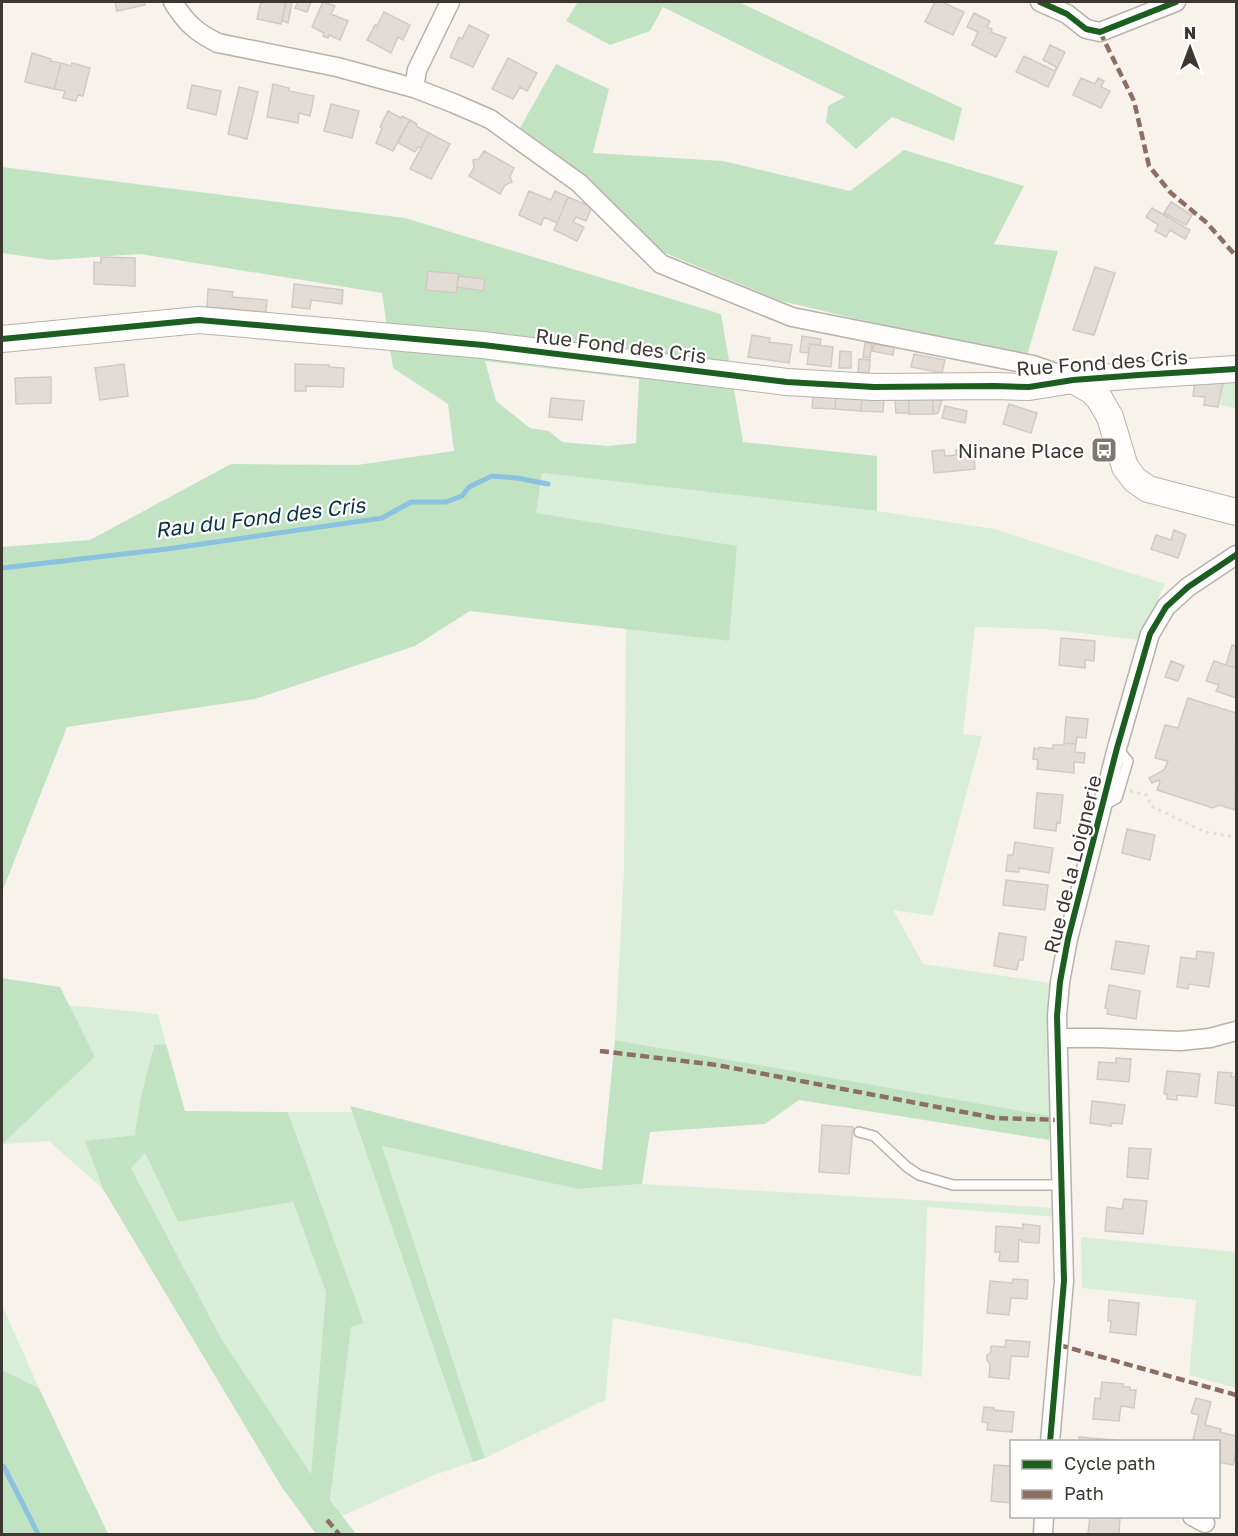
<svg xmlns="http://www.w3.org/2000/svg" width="1238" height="1536" font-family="'Golos Text',sans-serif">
<rect width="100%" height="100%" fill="#f8f2ec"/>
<path fill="#d9eed7" d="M1224,378h12v30l-16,-3z
M542,473l335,38 117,18 171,55 -26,56 -93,-11 -71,-2 -12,107 19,2 -49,180 -40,-6 30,54 128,19v133l-436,-76 9,-170 2,-241 103,12 -194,-128z
M68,1005l90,9 8,30 -13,2 -17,89 -50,6 17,48 -54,-48 -47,3 93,-87z
M288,1112h64l121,350 -39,13 -92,41 -12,-17 21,-172 13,-4z
M382,1146l196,43 64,-5 413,24 2,9 -130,-10 -5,170 -309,-59 -8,82 -120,58z
M145,1153l33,69 115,-20 33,90 -15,183 -90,-137 -90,-170z
M1081,1237l155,15v136l-47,-13 7,-75 -114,-12z
M2,1305l37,83 -37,-18z"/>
<path fill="#c2e3c1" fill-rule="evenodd" d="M578,2h161l223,106 -8,33 -62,-24 -36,32 -30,-27 2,-16 17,-9 -182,-90 -13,24 -40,14 -44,-24z
M556,64l53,25 -16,64 130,8 127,30 54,-41 120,36 -30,58 64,7 -32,108 -245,-58 -123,-51 -138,-122z
M2,167l403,51 316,96 22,128 134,14v55l-335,-38 -6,40 201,33 -8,95 -259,-30 -55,35 -160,53 -188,28 -65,165v-345l88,-7 141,-76 126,1 97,-14 -6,-47 -55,-36 -11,-75 -242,-39 -89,6 -49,-7zM485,361l154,18 -3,64 -28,3 -46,-4 -13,-11 -19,-3 -34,-27z
M2,978l58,9 35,70 -93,87z
M615,1040l436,76 -2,24 -250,-40 -34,24 -115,8 -8,52 -64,5 -196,-43 103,312 -12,4 -123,-356 252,64z
M166,1044l19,67 103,1 76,211 -13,4 -21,173 26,34h-40l-35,-48 -178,-297 -18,-48 51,-6 -1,-3 6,-35 13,-52zM145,1153l33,69 115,-20 33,90 -15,182 -90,-136 -90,-170z
M2,1370l37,18 69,146h-106z"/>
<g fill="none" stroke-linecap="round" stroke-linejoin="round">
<path stroke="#8bc2df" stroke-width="5" d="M2,568l165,-19 215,-31 29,-16h35l16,-6 7,-9 23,-11 25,2 31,6
M2,1466l2,1 34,67"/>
</g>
<path fill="#e2dbd6" stroke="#d0cac6" stroke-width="1.5" d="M115,2h29l1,3 -28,6z
M261,2h25l-5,22 -24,-5z
M286,2h6l-4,21 -6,-2z
M298,2h13l-4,10 -12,-4z
M323,2l12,4 -4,8 17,7 -8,19 -11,-5 -1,3 -5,-2 1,-3 -12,-6z
M935,2h7l22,10 -11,23 -28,-13z
M384,12l26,13 -7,15 -5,-3 -7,16 -24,-13 8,-15 2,1z
M974,13l16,8 -3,6 5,2 -1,3 15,6 -10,19 -24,-12 6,-13 -11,-5z
M469,25l20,10 -16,32 -23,-10 9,-20 3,2z
M1050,45l15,7 -17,35 -32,-15 8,-16 31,15 1,-4 -13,-7z
M32,53l19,6 -1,2 11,2 -7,26 -29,-7z
M508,58l29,15 -10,18 -7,-4 -7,12 -21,-10z
M61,63l10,3 1,-3 18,5 -7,28 -5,-1 -2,6 -13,-3 2,-7 -11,-2z
M1081,78l14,6 3,-6 6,3 -3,6 9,4 -9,17 -28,-13z
M273,84l16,4v3l25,5 -4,20 -11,-3 -1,10 -31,-6z
M192,85l29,6 -5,24 -29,-7z
M239,87l19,5 -11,47 -19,-5z
M331,104l28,7 -7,27 -28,-7z
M388,111l13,7 1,-2 8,4 -17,31 -17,-8 6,-15 -2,-1z
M410,120l7,4 -1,2 13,7 -8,15 -3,-1 -3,5 -18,-10z
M429,133l21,11 -19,35 -21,-10z
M484,151l30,17 -4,8 2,6 -7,3 -5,9 -31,-18 5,-8 -1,-8 6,-1z
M529,191l22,9 4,-9 13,6 -11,26 -13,-6 -3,8 -22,-10z
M568,197l24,10 -6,14 -10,-4 -3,5 11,5 -7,14 -23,-11z
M1171,202l21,13 -6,10 -22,-12z
M1152,208l38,22 -5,9 -15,-9 -4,7 -11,-6 3,-6 -12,-8z
M101,257l34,1v28l-41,-2v-22l7,1z
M1095,267l20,6 -21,62 -21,-5z
M428,271l31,3 -3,19 -30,-3z
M458,276l27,3 -2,12 -26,-4z
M294,284l49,6 -1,14 -31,-4 -1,9 -18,-2z
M208,289l25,3 -1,5 35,3 -1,12 -59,-5z
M752,335l18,3 -1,4 23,3 -3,18 -41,-6z
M802,336l19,3 -1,6 -10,-1 -2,9 -8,-1z
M865,343l7,1 -2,14 -7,-1z
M810,344l23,3 -2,20 -24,-3z
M874,344l20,3 -1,8 -21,-4z
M840,351l11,1v16h-12z
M914,354l31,6 -3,13 -31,-6z
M859,359l11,1 -1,13 -11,-1z
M124,364l4,32 -28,4 -5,-32z
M295,364l34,1v2l15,1 -1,19 -37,-1v5h-11z
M51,377v26l-35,1 -1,-26z
M1224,378l-6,29 -14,-2 1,-8 -12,-1 2,-16z
M813,395l23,2 -1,12 -23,-1z
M836,397l26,2 -1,12 -26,-2z
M551,398l33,3 -2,19 -33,-3z
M862,399l22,1 -1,12 -22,-1z
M933,399l9,1 -4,13 -5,1z
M933,399v15h-24v-14z
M895,400h14v13h-13z
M1009,404l28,9 -6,20 -28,-9z
M945,406l22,5 -2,12 -23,-5z
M973,448l2,21 -41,4 -2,-22 12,-1 1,6 11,-1v-5z
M1174,530l12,5 -8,23 -27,-9 5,-14 15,5z
M1061,638l34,3 -1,20 -9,-1v8l-26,-3z
M1232,645l4,1v22l-10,-3z
M1171,661l13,5 -6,15 -13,-4z
M1214,661l22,7v30l-20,-7 3,-6 -13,-4z
M1188,698l48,15 -1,97 -16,-5 -6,3 -56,-18 3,-8 -1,-2 -7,3 -3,-5 15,-8 4,-9 -13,-3 10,-33 13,3z
M1066,717l22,2 -2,19 -9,-1 -1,7 -12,-1z
M1064,743l12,1 -1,8 10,1 -1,10 -10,-1v11l-37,-4 1,-9 -5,-1 1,-11 5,1v-2l14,2v-4h11z
M1037,793l26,2 -3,28 -3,-1 -1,9 -22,-3z
M1127,829l28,6 -5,25 -28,-7z
M1015,842l38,6 -4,25 -30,-5v4l-13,-1 2,-16h5z
M1006,880l42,5 -3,25 -42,-5z
M999,933l27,4 -3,23h-4l-2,10 -23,-4z
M1116,941l33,5 -5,28 -33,-5z
M1197,951l17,2 -5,34 -20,-3 -1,5 -11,-2 4,-30 15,2z
M1109,985l31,6 -4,28 -29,-5 1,-5 -3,-1z
M1116,1058l15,1 -2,23 -32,-3 2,-17 17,1z
M1167,1071l33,3 -3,23 -20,-2v5l-10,-1v-5h-3z
M1218,1072l14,1 -1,4h5v29l-21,-3z
M1092,1101l33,4 -3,19 -10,-1 -1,3 -21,-3z
M822,1125l31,2 -4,47 -30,-2z
M1129,1148l22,1 -3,30 -21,-2z
M1124,1199l23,2 -4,33 -38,-3 2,-24 15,2z
M1023,1224l17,2 -1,17 -17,-1v-2h-3l-1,22 -19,-1 1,-9h-5l1,-26 24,2 3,1z
M1013,1279l15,1 -1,19 -16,-1 -2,17 -22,-2 3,-32 22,2z
M1109,1300l30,3 -3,32 -26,-3 1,-11h-3z
M1006,1340l24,2 -2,15 -17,-1 -2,23 -20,-2 1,-13 -3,-4v-5l4,-3v-6l14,1z
M1102,1382l21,2v3h7v3h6l-2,18 -13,-2 -2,15 -26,-2 2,-21 5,1z
M1196,1398l15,4 -6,23 16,4 -1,3 16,4v17l-3,12 -15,-3v-20h-16l-9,-3 6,-24 -8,-2z
M984,1407l10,1v2l20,2 -2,20 -25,-2 1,-7 -6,-1z
M1079,1437l35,3v2h-35z
M994,1465l18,1v37l-21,-2z
M1090,1516h30l-1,18h-31z"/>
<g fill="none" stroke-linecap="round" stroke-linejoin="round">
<g stroke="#b7b1ac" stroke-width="12">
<path id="lane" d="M1103,806l14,-8 11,-37 -11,-13
M859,1132l15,4 33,31 12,8 34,10h109"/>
</g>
<g stroke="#b7b1ac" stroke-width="21">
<path id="street" d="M173,2c12,20 24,31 45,41l119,24 77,21 39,15 37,16 89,64 82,81 131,53 241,48 39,14
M1040,2l27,12 19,15 14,3 76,-30
M414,88l3,-18 33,-68
M1059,1038h41l80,3 30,-3 26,-7
M1050,1442l14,-161 -7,-265 3,-34 8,-43 49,-191 33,-114 16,-27 22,-20 48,-32
M1192,1516l13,7
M1043,1534l1,-18"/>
</g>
<g stroke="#b7b1ac" stroke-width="28">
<path id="secondary" d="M2,339l197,-19 284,25 304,37 87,5 120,-1 35,1 44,-7 66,-5 97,-6
M1073,380l19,11 7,7 11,19 15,50 10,13 13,9 88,23"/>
</g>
<path stroke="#dfdedb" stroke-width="3" stroke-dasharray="3 4.5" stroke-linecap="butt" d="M1130,791l17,4 4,11 54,26 31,5"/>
<use href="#lane" stroke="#fefdfc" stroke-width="9"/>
<use href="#street" stroke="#fefdfc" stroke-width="18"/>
<use href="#secondary" stroke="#fefdfc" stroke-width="26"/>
<path stroke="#8d6e63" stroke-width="4.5" stroke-dasharray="9 4.5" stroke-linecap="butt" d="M1100,32l34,69 15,65 22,27 36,30 29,33
M600,1051l117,14 278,53 66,2
M1059,1345l177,50
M327,1520l12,14"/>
<g stroke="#fff" stroke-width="10">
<path id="cycleway" d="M1040,2l27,12 19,15 14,3 76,-30
M2,339l197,-19 284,25 304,37 87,5 120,-1 35,1 44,-7 66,-5 97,-6
M1050,1442l14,-161 -7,-265 3,-34 8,-43 49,-191 33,-114 16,-27 22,-20 48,-32"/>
</g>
<use href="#cycleway" stroke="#1b5e20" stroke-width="6"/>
</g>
<defs>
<g id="bus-square" transform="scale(1.35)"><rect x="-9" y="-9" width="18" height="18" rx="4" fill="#7e7873" stroke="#fff"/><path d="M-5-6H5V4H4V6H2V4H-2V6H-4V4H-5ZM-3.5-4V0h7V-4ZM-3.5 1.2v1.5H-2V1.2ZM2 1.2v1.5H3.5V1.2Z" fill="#fff"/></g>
</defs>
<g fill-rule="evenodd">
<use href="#bus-square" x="1104" y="450"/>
</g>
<g text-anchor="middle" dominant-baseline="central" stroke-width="4.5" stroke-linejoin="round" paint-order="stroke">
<g font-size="20" fill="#3d3732" stroke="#fff">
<text transform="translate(621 345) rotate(7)">Rue Fond des Cris</text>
<text transform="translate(1102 362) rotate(-4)">Rue Fond des Cris</text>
<text transform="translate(1072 864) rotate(-76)">Rue de la Loignerie</text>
</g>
<g font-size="20" fill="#3d3732" stroke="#fff" text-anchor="end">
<text x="1084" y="450">Ninane Place</text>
</g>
<g font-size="21" font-style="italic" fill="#0b3043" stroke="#fff">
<text transform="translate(260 517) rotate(-7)">Rau du Fond des Cris</text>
</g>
</g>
<rect width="1238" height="1536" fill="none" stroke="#3d3732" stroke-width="6"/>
<rect x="1010" y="1440" width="210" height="78" fill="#ffffff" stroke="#b1afad" stroke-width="1.5"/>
<rect x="1022" y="1460" width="30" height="9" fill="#1b5e20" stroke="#b1afad" stroke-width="1.5"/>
<text x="1064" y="1470" font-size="18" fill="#3d3732">Cycle path</text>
<rect x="1022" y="1490" width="30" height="9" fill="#8d6e63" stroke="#b1afad" stroke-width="1.5"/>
<text x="1064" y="1500" font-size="18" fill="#3d3732">Path</text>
<g transform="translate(1190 48)" stroke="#ffffff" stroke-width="4.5" paint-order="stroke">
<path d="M0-4.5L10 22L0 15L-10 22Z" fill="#3d3732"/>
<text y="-9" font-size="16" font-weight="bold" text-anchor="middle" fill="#3d3732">N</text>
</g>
</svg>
